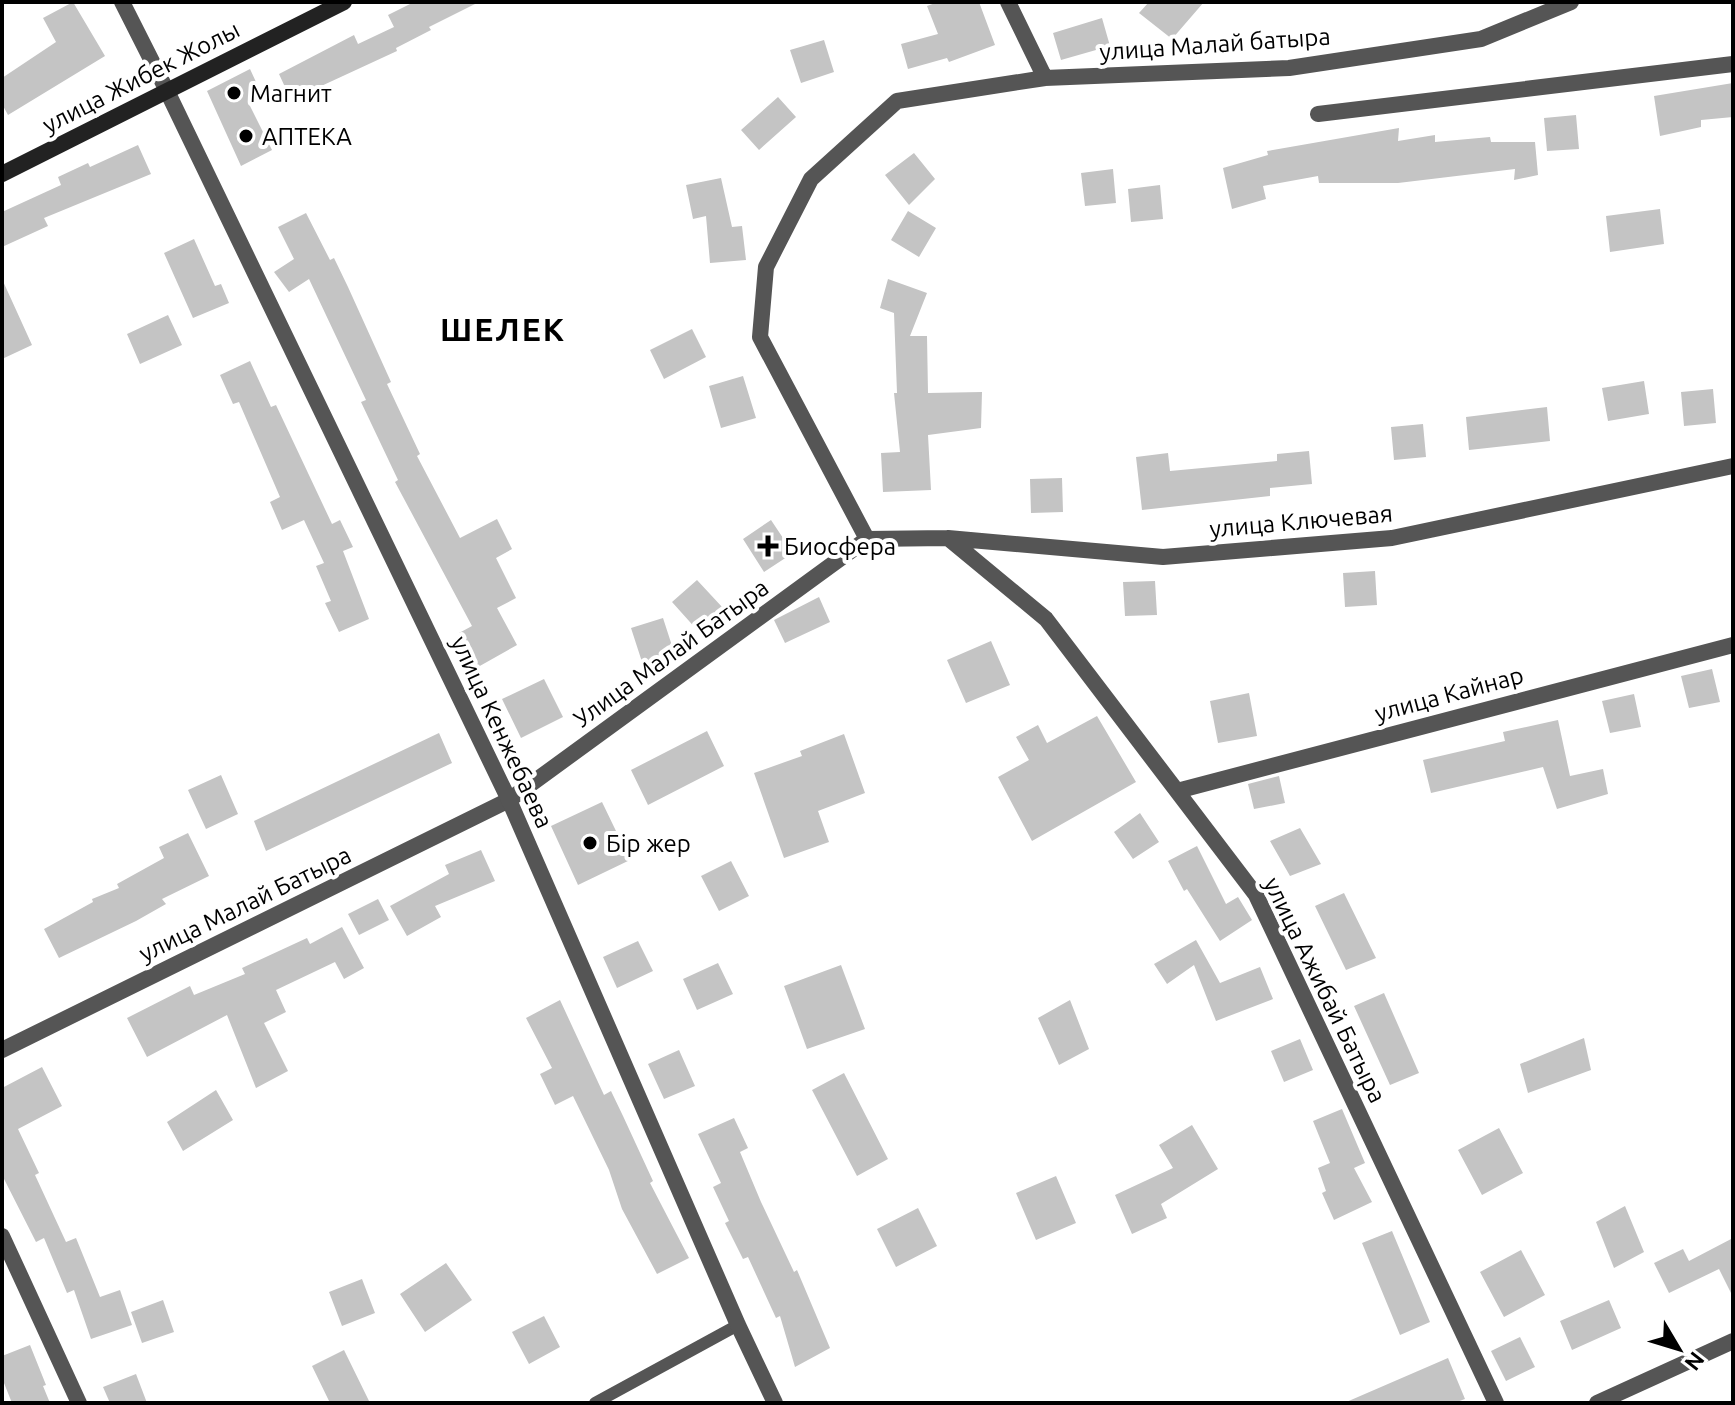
<svg xmlns="http://www.w3.org/2000/svg" width="1735" height="1405" font-family="Ubuntu,sans-serif">
<rect width="100%" height="100%" fill="#fff"/>
<path fill="#c4c4c4" d="M73,2l32,54 -97,59 -6,-11v-26l54,-36 -13,-24z
M414,2h65l-50,25 2,3 -35,18 1,3 -106,49 -12,-26 75,-39 4,9 36,-17 -6,-12z
M938,2h41l16,43 -46,17 -2,-4 -39,11 -7,-25 37,-10 -11,-28z
M1149,2h55l-32,37 -33,-26z
M1102,18l8,28 -49,14 -8,-27z
M824,40l10,32 -33,11 -11,-33z
M250,69l12,26 -14,7 24,48 -31,16 -34,-75z
M1733,83v34l-32,3v7l-41,9 -6,-40z
M778,97l18,20 -37,33 -18,-20z
M1576,115l3,34 -32,2 -3,-33z
M1399,128l-1,13 37,-6v7l55,-5 1,5h44l3,33 -24,5 1,-11 -117,14h-79l-1,-7 -55,10 3,13 -34,10 -9,-41 45,-13 -1,-4z
M138,145l13,29 -107,44 4,8 -46,21v-35l59,-27 -3,-8 30,-14 2,4z
M914,153l21,26 -26,26 -24,-30z
M1113,169l3,34 -31,3 -4,-33z
M721,178l11,49 10,-1 4,34 -36,3 -4,-47 -13,3 -7,-34z
M1160,185l3,34 -32,3 -3,-33z
M1660,209l4,35 -54,8 -4,-36z
M908,211l28,17 -17,29 -28,-17z
M306,213l24,47 4,-2 14,29 43,95 -4,2 33,70 -3,2 43,82 37,-19 15,30 -16,9 20,40 -19,10 20,37 -39,22 -19,-34 13,-7 -77,-144 3,-2 -37,-78 5,-2 -57,-121 -20,13 -15,-20 20,-13 -16,-32z
M194,239l21,47 6,-2 8,19 -36,15 -29,-65z
M2,279l30,66 -30,14z
M888,279l39,14 -17,43h17l1,57 54,-1 -1,36 -53,7 3,55 -48,2 -2,-39 19,-1 -6,-59h3l-3,-80 -14,-5z
M168,315l14,30 -42,19 -13,-30z
M692,329l14,28 -42,22 -14,-29z
M250,361l21,46 5,-2 56,119 8,-4 13,27 -10,4 26,68 -30,13 -14,-29 6,-2 -15,-35 8,-3 -20,-43 -22,10 -12,-28 10,-5 -41,-95 -6,2 -13,-29z
M743,376l13,42 -35,10 -12,-42z
M1644,381l5,33 -41,7 -6,-33z
M1713,389l3,34 -32,3 -3,-34z
M1547,407l3,34 -81,9 -3,-33z
M1423,424l3,33 -32,3 -3,-33z
M1309,451l3,33 -42,4v8l-128,14 -6,-53 32,-4 2,18 107,-10v-7z
M1062,478l1,34 -32,1 -1,-34z
M771,520l22,33 -29,19 -21,-33z
M1375,571l2,34 -32,2 -2,-34z
M697,580l26,28 -25,23 -26,-29z
M1155,581l2,34 -32,1 -2,-34z
M819,597l11,25 -45,21 -11,-23z
M663,618l12,37 -32,10 -12,-37z
M991,641l19,44 -44,18 -19,-43z
M1712,669l8,33 -31,6 -8,-32z
M544,679l19,38 -42,21 -19,-39z
M1249,693l8,43 -39,7 -8,-42z
M1634,694l7,33 -31,6 -8,-32z
M1097,716l39,66 -104,59 -34,-64 31,-17 -13,-23 22,-12 9,18z
M1558,720l12,56 33,-7 5,25 -51,15 -14,-42 -112,26 -8,-33 82,-19 -2,-9z
M707,731l17,35 -76,39 -17,-35z
M439,733l13,30 -186,88 -12,-30z
M844,734l21,59 -47,18 11,31 -45,16 -30,-85 48,-17 -2,-5z
M221,775l17,39 -32,15 -18,-39z
M1279,776l6,27 -31,6 -6,-25z
M602,802l28,58 -52,25 -27,-59z
M1140,813l19,29 -26,17 -19,-27z
M1300,828l21,36 -31,12 -20,-35z
M188,833l21,43 -47,23 4,5 -30,17 -77,37 -15,-29 49,-27 -1,-3 27,-11 -2,-4 47,-26 -5,-11z
M1197,846l29,58 12,-7 14,23 -32,21 -33,-52 -3,2 -16,-30z
M481,850l14,31 -60,25 6,11 -34,19 -17,-30 59,-32 -4,-9z
M731,861l18,35 -30,15 -18,-35z
M1344,893l32,65 -30,12 -31,-64z
M378,899l11,21 -30,15 -11,-21z
M342,927l22,41 -20,11 -9,-17 -59,28 10,22 -22,11 24,48 -32,17 -29,-73 -80,42 -20,-39 63,-32 4,9 51,-21 -3,-6 65,-30 3,6z
M1196,940l24,43 40,-16 13,32 -57,22 -22,-56 -27,19 -13,-20z
M638,941l15,30 -36,17 -14,-31z
M718,963l15,31 -36,16 -14,-31z
M841,965l24,64 -58,20 -23,-63z
M1384,993l35,80 -29,12 -36,-79z
M560,1000l44,95 7,-4 12,25 30,65 -3,2 39,75 -32,16 -35,-65 -13,-39 -36,-74 -18,9 -15,-31 12,-6 -26,-50z
M1070,1000l19,49 -30,16 -21,-47z
M1584,1038l7,32 -63,23 -8,-29z
M1300,1039l13,31 -29,12 -13,-31z
M679,1050l16,36 -31,13 -16,-35z
M42,1067l20,39 -44,23 21,44 -4,2 31,67 10,-4 24,59 20,-7 12,35 -41,14 -17,-49 -7,3 -23,-55 -8,4 -34,-67v-87z
M844,1073l44,86 -31,17 -45,-86z
M216,1090l17,30 -50,31 -16,-29z
M1342,1109l23,54 -11,5 18,34 -38,18 -12,-27 4,-2 -8,-23 12,-5 -17,-42z
M734,1118l14,30 -8,4 21,50 33,70 3,-2 33,78 -35,19 -15,-51 -4,2 -28,-61 -5,2 -18,-36 4,-2 -16,-34 8,-4 -23,-49z
M1192,1125l26,44 -57,35 6,14 -35,16 -17,-39 58,-27 -14,-23z
M1499,1128l24,45 -41,22 -24,-45z
M1056,1176l20,47 -40,17 -20,-47z
M1625,1206l19,46 -30,16 -18,-46z
M918,1208l19,38 -41,21 -19,-38z
M1392,1231l38,91 -30,13 -38,-92z
M1733,1238v59l-14,-28 -50,24 -15,-30 29,-14 6,12z
M1521,1250l24,45 -41,22 -24,-45z
M446,1263l26,37 -47,32 -25,-38z
M362,1279l13,34 -33,13 -13,-34z
M163,1300l11,32 -32,11 -11,-31z
M1609,1300l12,28 -49,22 -12,-29z
M544,1316l16,31 -31,17 -17,-32z
M1520,1337l15,30 -29,14 -15,-30z
M30,1345l16,40 -3,1 7,17h-38l-10,-25v-22z
M344,1350l26,53h-40l-18,-37z
M1448,1358l17,41 -11,4h-110z
M136,1374l11,29h-37l-7,-16z"/>
<g fill="none" stroke-linecap="round" stroke-linejoin="round">
<path stroke="#555" stroke-width="12" d="M595,1403l143,-78"/>
<path stroke="#555" stroke-width="16" d="M122,2l45,89
M1008,2l37,76
M1318,114l415,-50
M948,538l98,81 210,276 240,508
M867,539l81,-1 215,19 229,-19 341,-72
M1177,791l556,-146
M2,1050l507,-250 358,-261 -107,-202 6,-70 45,-88 86,-78 148,-23 244,-10 192,-29 90,-37
M2,1236l77,167"/>
<path stroke="#555" stroke-width="16" d="M167,91l342,709 229,525 37,78
M1597,1403l136,-62"/>
<path stroke="#222" stroke-width="16" d="M2,174l342,-172"/>
</g>
<g fill="#000" stroke="#fff" stroke-width="3">
<circle cx="234" cy="93" r="8"/>
<circle cx="246" cy="136" r="8"/>
<path d="M764 534h8v8h8v8h-8v8h-8v-8h-8v-8h8z"/>
<circle cx="590" cy="843" r="8"/>
</g>
<g text-anchor="middle" dominant-baseline="central" stroke-width="8" stroke-linejoin="round" paint-order="stroke">
<g font-size="24" fill="#000" stroke="#fff">
<text transform="translate(1215 44) rotate(-4)">улица Малай батыра</text>
<text transform="translate(141 77) rotate(-27)">улица Жибек Жолы</text>
<text transform="translate(1301 521) rotate(-5)">улица Ключевая</text>
<text transform="translate(671 653) rotate(-36)">Улица Малай Батыра</text>
<text transform="translate(1449 694) rotate(-15)">улица Кайнар</text>
<text transform="translate(502 732) rotate(65)">улица Кенжебаева</text>
<text transform="translate(245 904) rotate(-26)">улица Малай Батыра</text>
<text transform="translate(1325 990) rotate(64)">улица Ажибай Батыра</text>
</g>
<g font-size="24" fill="#000" stroke="#fff" text-anchor="start">
<text x="250" y="93">Магнит</text>
<text x="262" y="136">АПТЕКА</text>
<text x="784" y="546">Биосфера</text>
<text x="606" y="843">Бір жер</text>
</g>
<g font-size="32" font-weight="bold" letter-spacing="2" fill="#000" stroke="#fff">
<text x="503" y="329">ШЕЛЕК</text>
</g>
</g>
<rect width="1735" height="1405" fill="none" stroke="#000000" stroke-width="8"/>
<g transform="translate(1679 1349) rotate(128)" stroke="#ffffff" stroke-width="6" paint-order="stroke">
<path d="M0-6L14 30L0 20L-14 30Z" fill="#000000"/>
<text y="-12" font-size="22" font-weight="bold" text-anchor="middle" fill="#000000">N</text>
</g>
</svg>
